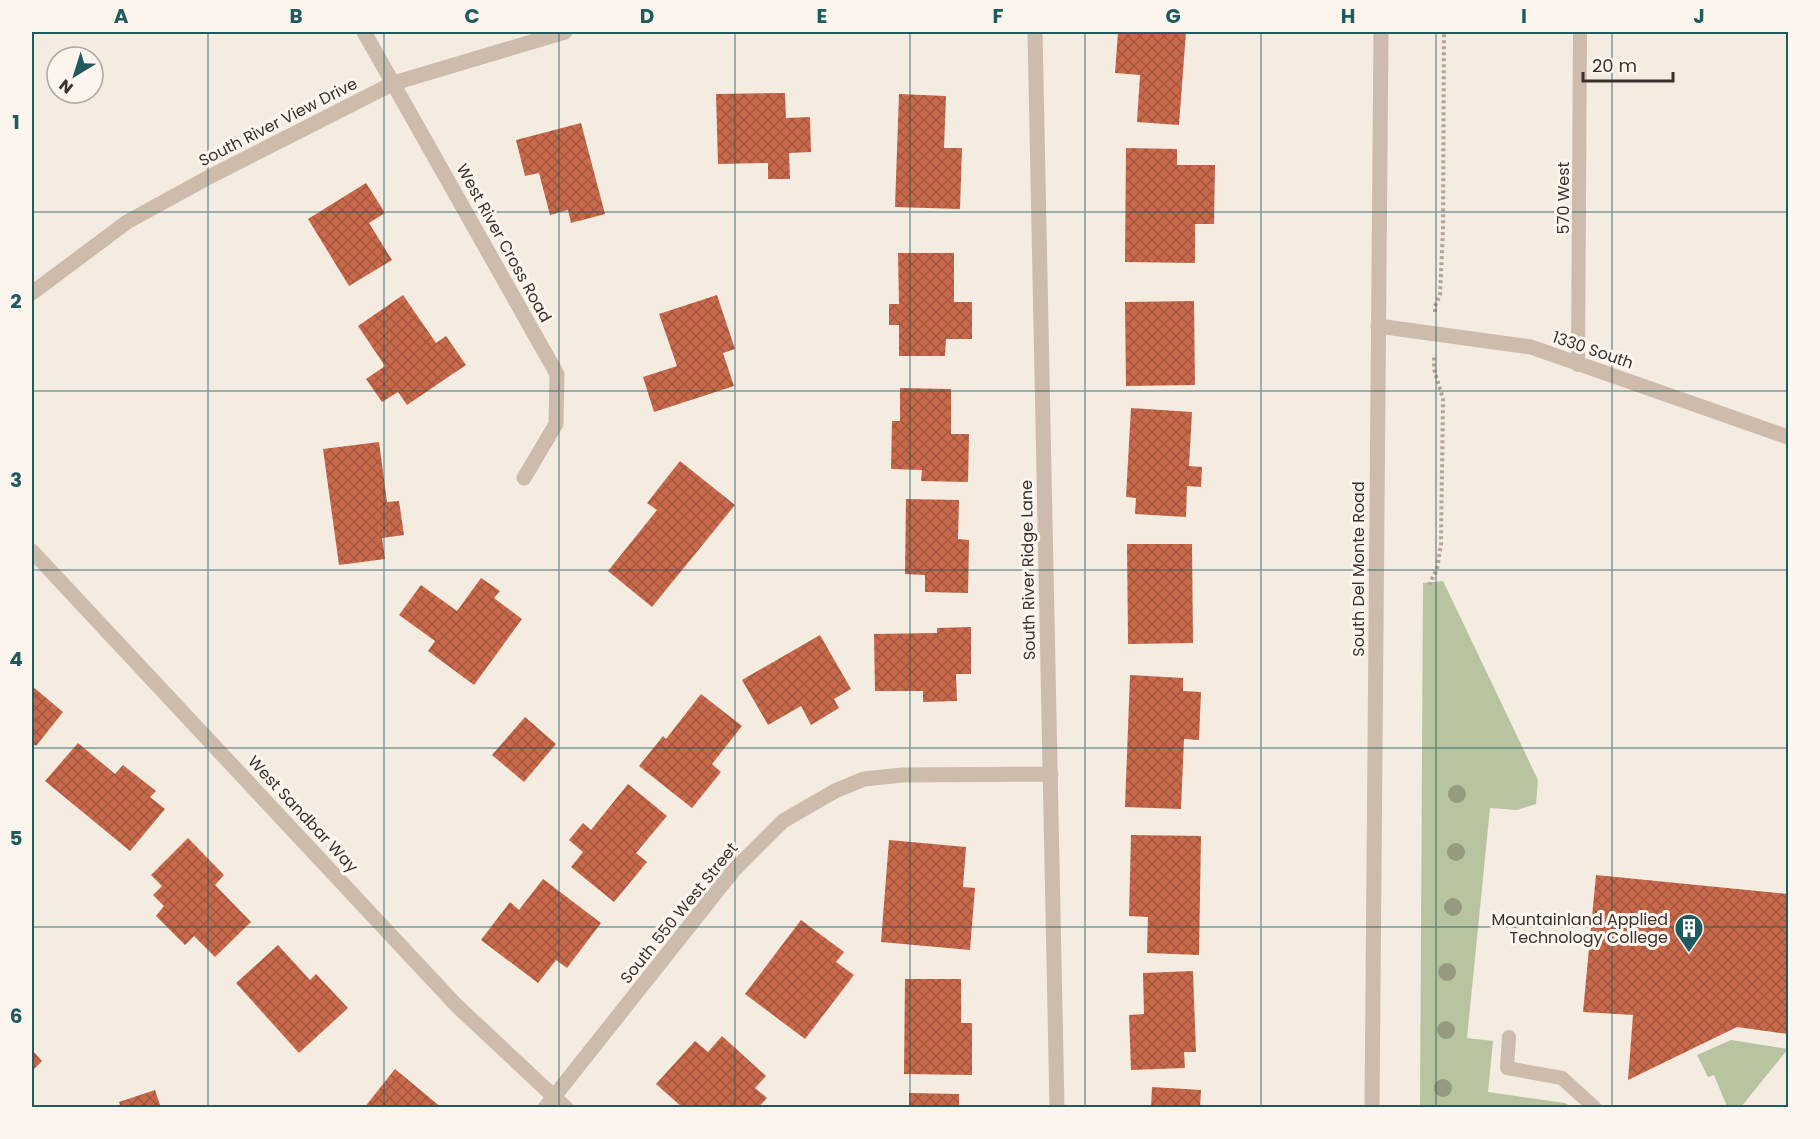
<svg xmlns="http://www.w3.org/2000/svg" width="1820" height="1139" font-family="Poppins,sans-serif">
<defs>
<pattern id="building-cross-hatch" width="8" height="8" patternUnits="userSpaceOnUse" patternTransform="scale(1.5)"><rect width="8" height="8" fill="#c8694b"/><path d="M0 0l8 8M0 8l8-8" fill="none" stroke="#a4573f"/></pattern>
</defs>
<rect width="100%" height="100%" fill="#f4ebe1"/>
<path fill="#b8c4a0" d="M1443,581l95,199 -2,24 -19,6 -27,-2 -23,230 26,3 -5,51 77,11 6,4h-151l3,-524z
M1731,1040l57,9 -47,58h-15v-3l-12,-29 -6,2 -11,-22z"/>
<path fill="url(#building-cross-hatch)" d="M1118,32h68l-7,93 -42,-3 3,-47 -25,-2z
M785,93l1,25 24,-1 1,35 -22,1 1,26h-22v-16l-50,1 -2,-70z
M899,94l47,2 -2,52h18l-2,61 -65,-2z
M581,123l24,91 -34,9 -3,-13 -18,5 -11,-42 -14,3 -9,-36z
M1126,148l51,1v16h38l-1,59h-19v39l-70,-1z
M366,183l19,30 -16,10 23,37 -43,26 -41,-67z
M898,253h56v49h18v37h-26l-1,17h-46v-31h-10v-21h10z
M403,295l33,48 10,-7 20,29 -59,40 -9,-13 -16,10 -16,-23 19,-13 -27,-40z
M717,295l18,54 -12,4 11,33 -80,26 -11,-35 34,-11 -18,-52z
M1194,301l1,84 -69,1 -1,-84z
M900,388l51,1v45h18l-1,48 -47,-1 1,-11 -31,-1 1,-48h8z
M1131,408l61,4 -3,54 13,1 -1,20 -14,-1 -1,31 -51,-3 1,-16 -10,-1z
M379,442l8,60 12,-1 5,34 -22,3 3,21 -46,6 -16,-116z
M680,461l55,44 -83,102 -44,-36 49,-61 -10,-7z
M906,499l53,1 -1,39 11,1 -1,53 -43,-1v-17l-20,-1z
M1127,544h65l1,99 -65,1z
M481,578l19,13 -6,7 28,21 -48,66 -46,-34 7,-10 -36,-26 22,-30 36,26z
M971,627v47h-15l1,27 -34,1v-11h-48l-1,-57 63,-1v-5z
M820,635l31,54 -17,10 5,9 -28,17 -10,-19 -33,19 -26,-45z
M1130,675l53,3v13l18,1 -2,48 -15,-1 -3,70 -56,-2z
M32,686l31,26 -27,34 -4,-3z
M701,694l41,32 -30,38 9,8 -29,36 -53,-42 24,-30 3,3z
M525,717l31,27 -32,38 -32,-27z
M78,743l37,31 8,-9 33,26 -6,6 15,12 -35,42 -85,-70z
M628,784l39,32 -31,37 11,9 -33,40 -43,-35 12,-15 -14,-12 14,-17 8,7z
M1131,835l70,1 -2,119 -52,-2 1,-36 -19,-1z
M188,838l36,37 -9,10 36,37 -36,35 -21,-21 -9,9 -29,-29 8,-10 -11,-11 9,-9 -11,-11z
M889,840l77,7 -3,40 12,1 -5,62 -89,-8z
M1596,875l192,19v140l-51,-7 -109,53 5,-65 -50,-3z
M543,879l58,44 -34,45 -11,-8 -18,23 -57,-43 29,-38 9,8z
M801,920l43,32 -8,10 18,13 -49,64 -60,-45z
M278,945l32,35 6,-6 32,34 -49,45 -63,-70z
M1193,971l3,81h-12l1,16 -54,2 -2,-55 15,-1 -1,-41z
M905,979h56v44h11v52l-68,-1z
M722,1036l44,40 -11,12 12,10 -9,10h-75l-27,-24 39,-43 13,11z
M32,1050l10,11 -10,10z
M395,1069l47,39h-78z
M1152,1087l49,3 -1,18h-49z
M155,1090l6,18h-40l-2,-6z
M909,1093l50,1v14h-50z"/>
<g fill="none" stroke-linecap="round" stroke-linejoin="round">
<path stroke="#b9a596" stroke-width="4" stroke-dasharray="3 3" stroke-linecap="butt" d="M1435,312v-6l5,-11 3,-65 1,-198
M1429,585l8,-16 4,-25 2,-145 -9,-30v-14"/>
<path stroke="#cdbbac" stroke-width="14" d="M1578,365l2,-333
M1509,1037l-2,31 55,10 33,30"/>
<path stroke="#cdbbac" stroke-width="15" d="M364,32l193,342 -1,50 -32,54
M1035,32l22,1076
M32,293l95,-71 82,-45 185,-94 171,-51
M1378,326l153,21 257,90
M32,551l425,455 109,102
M545,1108l188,-237 50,-50 52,-30 29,-12 38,-4 149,-1"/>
<path stroke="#cdbbac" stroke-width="15" d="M1372,1108l9,-1076"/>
</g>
<g fill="#969b7f">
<circle cx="1457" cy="794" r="9"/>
<circle cx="1456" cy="852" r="9"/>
<circle cx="1453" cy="907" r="9"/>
<circle cx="1447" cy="972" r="9"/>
<circle cx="1446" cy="1030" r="9"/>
<circle cx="1443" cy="1088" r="9"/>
</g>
<path fill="none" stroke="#1f5a5e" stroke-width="1.5" stroke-opacity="0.55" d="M208,32v1076M384,32v1076M559,32v1076M735,32v1076M910,32v1076M1085,32v1076M1261,32v1076M1436,32v1076M1612,32v1076M32,212h1756M32,391h1756M32,570h1756M32,748h1756M32,927h1756"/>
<defs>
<g id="building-pin" transform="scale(1.5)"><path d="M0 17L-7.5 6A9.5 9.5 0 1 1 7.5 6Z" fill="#1f5a5e" stroke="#fbf5ee"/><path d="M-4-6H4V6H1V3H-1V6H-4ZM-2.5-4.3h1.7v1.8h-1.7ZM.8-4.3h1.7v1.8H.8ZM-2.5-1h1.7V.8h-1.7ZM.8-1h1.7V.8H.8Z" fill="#fff"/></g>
</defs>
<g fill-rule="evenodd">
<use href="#building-pin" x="1689" y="928"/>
</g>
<g text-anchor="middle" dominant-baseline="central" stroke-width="6" stroke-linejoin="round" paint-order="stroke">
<g font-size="16" fill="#3b302b" stroke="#fbf5ee">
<text transform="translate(278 122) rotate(-27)">South River View Drive</text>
<text transform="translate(1563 198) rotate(-90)">570 West</text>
<text transform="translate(504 243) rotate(61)">West River Cross Road</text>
<text transform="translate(1593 350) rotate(19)">1330 South</text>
<text transform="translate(1358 569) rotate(-90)">South Del Monte Road</text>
<text transform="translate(1028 570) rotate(-91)">South River Ridge Lane</text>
<text transform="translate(303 814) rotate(47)">West Sandbar Way</text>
<text transform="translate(679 913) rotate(-51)">South 550 West Street</text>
</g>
<g font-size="16" fill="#3b302b" stroke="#fbf5ee" text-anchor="end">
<text x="1668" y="919">Mountainland Applied<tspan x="1668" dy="18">Technology College</tspan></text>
</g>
</g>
<rect width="1820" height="1139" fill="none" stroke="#fbf5ee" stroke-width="66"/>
<g transform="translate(75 75) rotate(218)"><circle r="28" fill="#fbf5ee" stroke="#aea6a0" stroke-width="1.5"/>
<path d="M0-4.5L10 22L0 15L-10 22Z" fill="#1f5a5e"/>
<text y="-9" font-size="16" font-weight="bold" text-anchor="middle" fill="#3b302b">N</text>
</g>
<path d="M1583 72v9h90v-9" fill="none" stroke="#3b302b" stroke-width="3"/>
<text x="1592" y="72" font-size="18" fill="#3b302b" stroke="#fbf5ee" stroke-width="4.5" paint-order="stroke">20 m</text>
<rect x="33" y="33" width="1754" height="1073" fill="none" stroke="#1f5a5e" stroke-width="2"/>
<g font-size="20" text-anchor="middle" font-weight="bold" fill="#1f5a5e">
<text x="121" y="23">A</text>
<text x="296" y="23">B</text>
<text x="472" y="23">C</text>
<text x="647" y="23">D</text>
<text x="822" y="23">E</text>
<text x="998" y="23">F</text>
<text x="1173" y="23">G</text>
<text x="1348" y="23">H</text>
<text x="1524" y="23">I</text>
<text x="1699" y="23">J</text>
<text x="16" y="129">1</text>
<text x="16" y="308">2</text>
<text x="16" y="487">3</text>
<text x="16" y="666">4</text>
<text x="16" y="845">5</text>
<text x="16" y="1023">6</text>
</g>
</svg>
